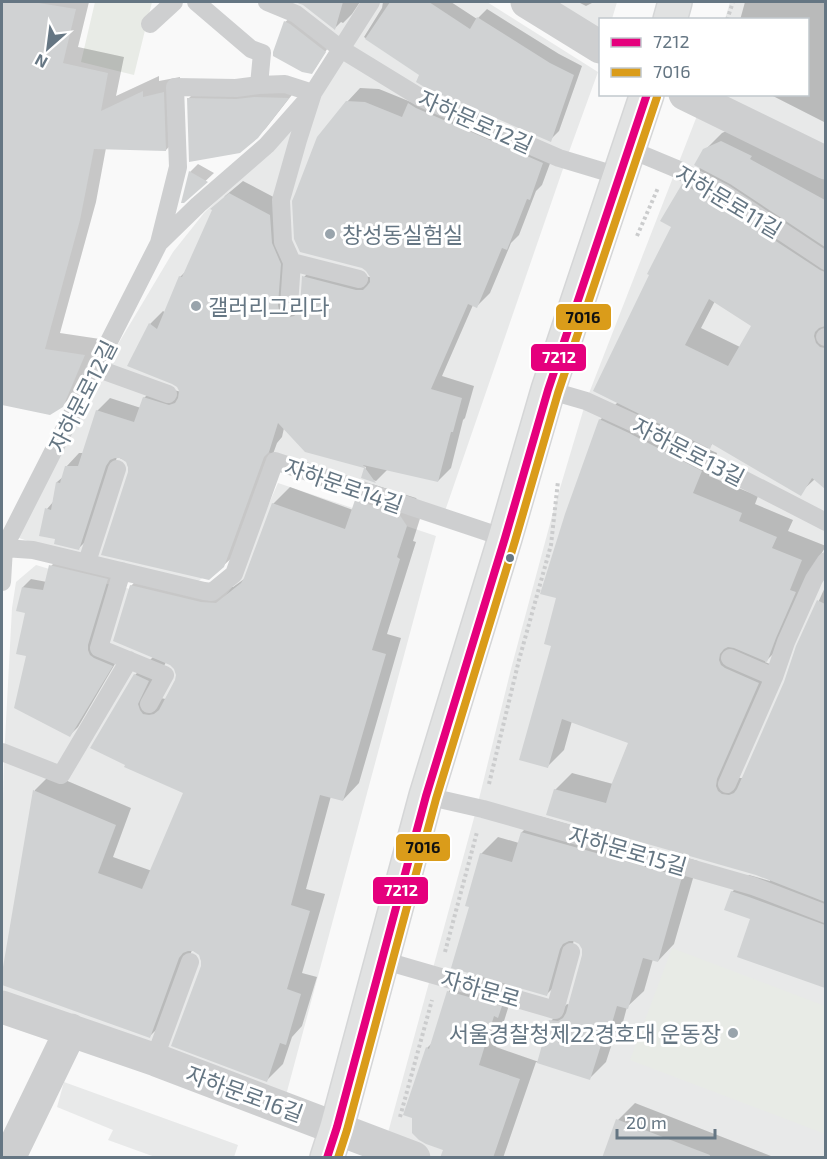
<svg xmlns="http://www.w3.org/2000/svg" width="827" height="1159" font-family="'Exo 2','Noto Sans KR',sans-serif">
<rect width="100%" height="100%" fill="#f9f9f9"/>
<path fill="#e8e9e9" d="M267,2h220l111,70 -32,88 -145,-62z
M545,2h72l-5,17 -12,1v16z
M730,2h95v155l-121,-63h104v-74l-83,-1z
M341,52l224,111 -120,348 -189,-63 -48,126 -11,8 -166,-40 -15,-5 86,-166 71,-119 31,-39 66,-66z
M700,108l125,61v988l-395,1 -44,-18 91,-333 34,-138 44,-164 31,-104z
M278,483l158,53 -151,563 -283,-106v-150l2,-84 8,-151 4,-26 20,-17 50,15 33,6 94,26 20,-26z
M64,1082l174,63 -4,12h-79l-47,-17 5,-10 -56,-23z"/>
<path fill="#e8ebe6" d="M95,2h57l-18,73 -53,-13z
M672,948l153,58v128l-195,-74z"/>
<path fill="#0003" fill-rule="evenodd" d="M2,2h87l-11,45 46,10 -8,39 43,-20v5l21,-4 2,56 -16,17 -60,-2 -10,54 -36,131 40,6 -21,50 -17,17 -13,7 -47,-9z
M298,2h62l-8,12 -9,9 -2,-1 -6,6 -32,-24z
M383,2h68l26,17 10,-10 72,45 23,12 -23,65 -9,9 -129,-65 -57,-38 18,-29z
M578,2h16l-8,4z
M745,2h81v121l-57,-29h39v-74h-68z
M290,18l39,28 -13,21 -31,-45z
M360,88l19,1 32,13 144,48 -13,35 -6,6 -17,44 -8,8 -21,50 -13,13 -4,-1 -31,71 32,10 -9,32 -2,2 -12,48 -13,13 -50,-12 -12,12 -13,-4 3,-10 -60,-16 -22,-23 -2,9 -5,6 -40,110 -14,13 -94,-93 -2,-12 -10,-4 -25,78 -13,13 -22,-10 -10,-29 6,-7 4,-20 7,-6 2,-9 13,-14h5l13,-42 13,-13 31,10 3,-10 13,-13 24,7 -31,-68 13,-13 3,2 14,-36 6,-6 39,-75 18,-15 40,21 12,100 7,3 2,-28 13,-13 56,14 -26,-176z
M196,91h99l-29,37 -9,9 -69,-38z
M739,125l87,49v313l-11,-8 -12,11 -90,-47 -5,6 9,4 -8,23 49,20 -3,8 38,16 -5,11 38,15 -6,10 -36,87 -19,19 10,4 -36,112h4l43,-96 12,-35 28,-62v401l-87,-30 13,-38 -20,-26 17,-17 21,6v-2l-215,-89 17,-17 41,11 17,-42 -58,-21 -8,29 -17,17 6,-122 47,-225 18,-18 55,-175 10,-42 18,-18 4,-17 17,-17zM715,301l38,24 -13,22 -39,-19z
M198,164l16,9 -31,29 7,-30z
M372,484l44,14 7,11 -10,32 3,1 -29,92 14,4 -42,145 -16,17 -12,-4 -25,93 19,5 -23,79 15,4 -15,49 -10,11 -9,27 -16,16 -65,-114 -2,-12 -8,-4 -26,70 -16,16 -148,-53 33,-193 16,-16 80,34 -18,49 39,14 33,-78 -59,-27 9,-91 18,-18 -22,-71 16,-17 72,17 14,1 14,-10 26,-73 17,-17 63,23 3,-10zM166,662l10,6v12l-10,19 -6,-1 -6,-12z
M59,558l56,14 -20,69 24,16 -41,70 -8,8 -42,-80 -1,-43 -4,-25 8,-8 16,3 4,-16z
M539,816l159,45 -24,83 -16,17 -5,-2 -9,32 -17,16 -4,15 -6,6 -11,34 -16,16 -54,-16 -33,96h-61l2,-9 -17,-101 5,-5 17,-52 20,-19 2,-66 10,-52 17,-17 21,6 3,-11zM574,940l6,3 3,5v7l-13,50 -3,-1 -16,17 -12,41 -43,-15 13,-42 7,-7 3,-12 28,8 16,-16z
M635,1103l141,55h-173l15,-38z"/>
<path fill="#d0d2d3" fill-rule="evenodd" d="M2,2h31l43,7 -13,54 45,10 -7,38 42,-20v6l21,-5 2,59 -72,-2 -14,71 -35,129 40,6 -22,52 -13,8 -48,-10z
M295,2h48l-8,28 -32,-25z
M390,2h39l41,27 7,-12 73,46 24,12 -23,67 -125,-54 -10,-6 3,-7 -54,-36z
M284,21l6,3 36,28 -14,22 -10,-2 -29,-16v-4z
M254,97l35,1 -31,40 -18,15 -51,9 -2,-64 49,1z
M346,101l19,1 37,15 6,-14 8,5 127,55 -13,37 -3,-1 -20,51 -5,-2 -25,60 -9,-4 -37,85 31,9 -9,34h-2l-13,50 -75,-17 13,18 -15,-5 3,-10 -59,-16 -27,-29 -9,29 -5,5 -40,110 -15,13 -108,-25 27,-83v-5l-2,-5 -6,-4h-5l-5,2 -4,6 -27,84 -25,-6 1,-5 -16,-3 6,-28 6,2 5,-28 4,1 5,-17h13l18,-56 38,12 9,-25 26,8 6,-2 3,-5 1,-7 -2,-4 -5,-3 -45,-18 22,-43 8,6 22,-53 3,1 30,-67 -2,-1 19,-16 41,22 2,28 9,21 -3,41 1,5 3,5 7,2 5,-1 5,-4 1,-5 2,-31 54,14h7l4,-4 3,-4v-5l-4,-6 -4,-3 -62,-16 -6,-13 -2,-38 3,-7 22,-57z
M721,141l31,15 -2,3 75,41v47l-95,-63 -36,-19 9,-16z
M189,171l19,11 -24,21h-3z
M682,184l36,19 102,67 5,2v54l-6,2 -4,4 -1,4 2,7 4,4 5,1v141l-13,-11 -11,18 -89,-52 -2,5 -117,-58 56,-116 -2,-1 24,-47 -11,-6zM709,299l42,27 -23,40 -43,-21z
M599,419l30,14 73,38 -9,22 49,20 -3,8 38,16 -5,11 30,12 -12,30 6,2 -20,46 -9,24 -33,-14 -6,-1 -4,2 -4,5 -1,6 2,5 4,3 34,15 -42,96 -1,7 2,5 4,3 7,1 5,-2 3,-4 47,-107 12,-36 21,-46 8,4v298l-69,-27 -210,-60 8,-26 52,14 6,-20 16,-40 -66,-24 -14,49 -29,-8 32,-114 -7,-2 12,-46 -16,-4 25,-80z
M355,500l44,14 8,12 -10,31 3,2 -28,91 14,4 -43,147 -23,-6 -29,110 19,6 -23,78 14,5 -15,51 -6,-2 -13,39 -96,-36 30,-80v-5l-2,-6 -6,-4h-5l-5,2 -4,5 -29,80 -148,-53v-12l31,-183 83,35 -18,48 44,16 41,-96 -59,-26 1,-2 -35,-17 44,-74 15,7 -11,23 2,6 3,4 6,1 5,-1 5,-4 16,-30 1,-5 -2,-6 -4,-4 -57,-24 17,-56 71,17 15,1 25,-20 3,-5 28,-75 73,26z
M49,565l59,14 -20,66v5l2,5 4,3 19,8 -43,71 -56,-29 12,-52 -10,-2 9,-41 -9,-2 6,-24 21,3z
M521,832l161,45 -24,85 -15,-4 -15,51 -11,-3 -10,34 -4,-1 -13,41 -53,-17 12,-43 9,1 5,-3 3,-5 16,-58v-6l-3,-5 -6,-3h-4l-6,3 -3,5 -13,47 -96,-28 18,-61 -4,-1 15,-53 32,9z
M731,891l18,6 76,28v63l-88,-31 13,-38 -26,-9z
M447,991l55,15 -4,12 -4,-2 -15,49 41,14 -27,79h-53l3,-8 -17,-6 -7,-4 -7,-7v-15l-9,-3 23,-68 3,2z
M616,1119l94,36 -1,3h-107z"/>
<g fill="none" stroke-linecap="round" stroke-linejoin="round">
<g stroke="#d5d6d7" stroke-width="36">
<path id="primary" d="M670,20l5,-18
M327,1158l10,-31 89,-331 79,-258 43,-148 99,-296"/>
</g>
<path stroke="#cbcccd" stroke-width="4" stroke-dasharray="3 3" stroke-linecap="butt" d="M727,20l6,-18
M637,236l21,-48
M489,784l30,-124 32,-115 7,-64
M445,952l32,-120
M400,1117l32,-117"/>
<path stroke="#cecfd0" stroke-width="18" d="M196,2l55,47 11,4 -3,32
M267,2l29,12 45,35 30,-47
M150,24l24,-22
M629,149l48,20 47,24 102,68
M159,243l19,-76 -3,-80 61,1 23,-3 26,-1 28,9 -15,47 -17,60 2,42 9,20 67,17
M289,306l3,-44
M825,337h1
M96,368l72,26
M548,390l38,11 48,22 192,99
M505,538l-230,-77 -41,113 -22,18 -8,-1 -171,-41 -29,-2 155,-305 39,-38 69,-60 46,-52 28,-44 80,49 138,60 60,18
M2,543l2,5 -2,34
M87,562l30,-93
M122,571l-23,77 66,27 -16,29
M730,658l44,19
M2,752l59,23 68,-115
M727,784l47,-107 12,-35 28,-63 12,-18
M426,796l57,13 270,77 73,28
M382,960l173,50 16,-58
M154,1060l36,-98"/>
<path stroke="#cecfd0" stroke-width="33" d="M527,2l73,45
M685,94l141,69
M2,1007l154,53 258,98
M9,1158l62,-128"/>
<use href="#primary" stroke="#e1e2e2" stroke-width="33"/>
<g stroke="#fff" stroke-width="12">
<path id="bus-1" d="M327,1158l10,-31 89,-331 79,-258 43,-148 99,-296"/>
</g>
<g stroke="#fff" stroke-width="12">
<path id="bus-2" d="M338,1158l9,-28 89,-331 79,-258 43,-148 99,-296"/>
</g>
<use href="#bus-1" stroke="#e5007d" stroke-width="8"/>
<use href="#bus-2" stroke="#da9c1a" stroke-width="8"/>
</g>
<g fill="#99a4ac" stroke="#fff" stroke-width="2">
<circle cx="330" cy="234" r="6"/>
<circle cx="196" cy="306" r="6"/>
<circle cx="733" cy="1033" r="6"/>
</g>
<circle fill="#657683" stroke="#fff" stroke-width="2" cx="510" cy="558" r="5"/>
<g text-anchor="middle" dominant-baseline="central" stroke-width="6" stroke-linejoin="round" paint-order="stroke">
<g font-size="22" fill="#657683" stroke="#fff">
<text transform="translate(476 121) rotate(24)">자하문로12길</text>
<text transform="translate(729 201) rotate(31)">자하문로11길</text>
<text transform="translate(82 396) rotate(-63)">자하문로12길</text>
<text transform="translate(689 451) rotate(27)">자하문로13길</text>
<text transform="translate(344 485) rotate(19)">자하문로14길</text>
<text transform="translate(628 850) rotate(16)">자하문로15길</text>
<text transform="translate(481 988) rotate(16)">자하문로</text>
<text transform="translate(245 1093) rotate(20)">자하문로16길</text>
</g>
<g font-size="22" fill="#657683" stroke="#fff" text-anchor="start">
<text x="342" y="234">창성동실험실</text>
<text x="208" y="306">갤러리그리다</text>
<text x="721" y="1033" text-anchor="end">서울경찰청제22경호대 운동장</text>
</g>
</g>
<g stroke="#fff" stroke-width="2">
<rect x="555" y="303" width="57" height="28" rx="6" fill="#da9c1a"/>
<rect x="530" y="343" width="57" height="29" rx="6" fill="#e5007d"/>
<rect x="395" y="833" width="56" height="29" rx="6" fill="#da9c1a"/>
<rect x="372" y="876" width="57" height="29" rx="6" fill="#e5007d"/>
</g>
<g font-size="16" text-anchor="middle" font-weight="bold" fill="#fff">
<text x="559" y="363">7212</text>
<text x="401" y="896">7212</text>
</g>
<g font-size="16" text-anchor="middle" font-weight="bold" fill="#111">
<text x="583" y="323">7016</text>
<text x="423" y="853">7016</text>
</g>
<rect width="827" height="1159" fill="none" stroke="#657683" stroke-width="6"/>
<rect x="599" y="18" width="210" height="78" fill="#ffffff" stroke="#c1c8cd" stroke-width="1.5"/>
<rect x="611" y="38" width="30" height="9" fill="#e5007d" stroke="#c1c8cd" stroke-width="1.5"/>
<text x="653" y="48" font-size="18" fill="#657683">7212</text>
<rect x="611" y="68" width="30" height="9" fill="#da9c1a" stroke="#c1c8cd" stroke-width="1.5"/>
<text x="653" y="78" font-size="18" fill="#657683">7016</text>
<g transform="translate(48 48) rotate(208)" stroke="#ffffff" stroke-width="4.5" paint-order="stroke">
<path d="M0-4.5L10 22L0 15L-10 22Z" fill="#657683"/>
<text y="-9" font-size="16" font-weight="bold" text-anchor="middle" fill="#657683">N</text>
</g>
<path d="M617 1129v9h98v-9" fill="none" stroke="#657683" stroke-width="3"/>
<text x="626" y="1129" font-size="18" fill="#657683" stroke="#ffffff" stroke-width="4.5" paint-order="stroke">20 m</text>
</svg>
